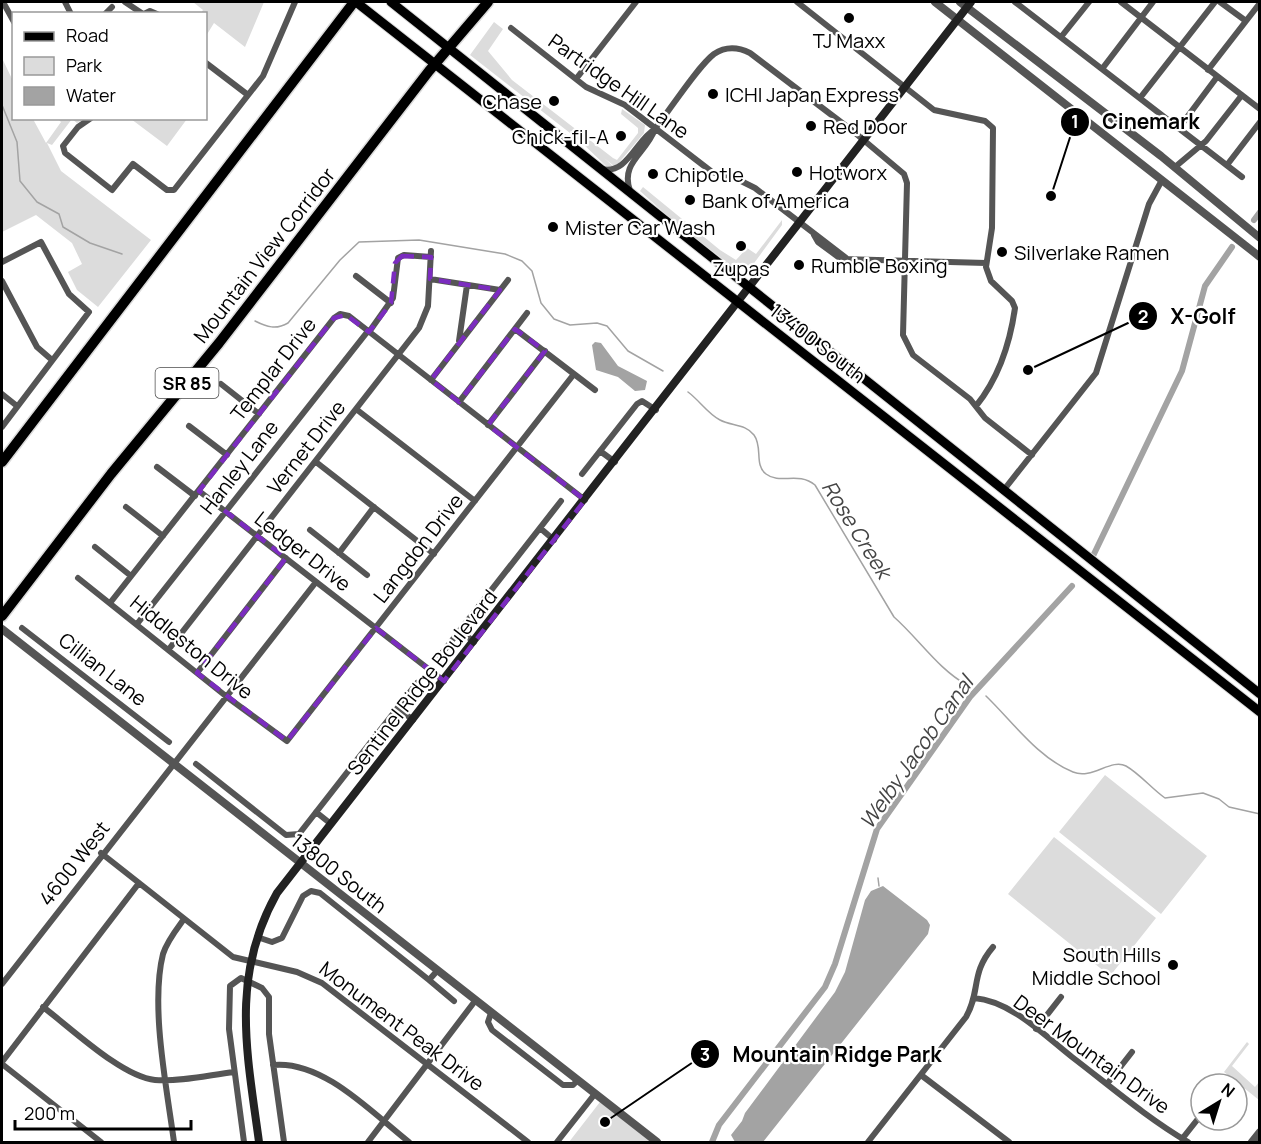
<svg xmlns="http://www.w3.org/2000/svg" width="1261" height="1144" font-family="Manrope,sans-serif">
<rect width="100%" height="100%" fill="#fff"/>
<path fill="#dcdcdc" d="M193,2h71l-19,45 -31,-24 -8,13v-22l-5,-1 2,-3z
M494,22l9,7 -15,22 24,29 101,78 4,2 21,-27v-5l-17,-14 1,-5 23,16 -1,8 -27,32 -3,1 -10,-8 10,9h-7l-28,-27 -109,-85z
M2,58l11,23 1,37 19,1 13,24 15,-21 -3,-3h27l-8,4 -5,-4 -20,26 -5,-2 14,28 90,69 -53,67 -21,-17 -9,-18 14,-8 -10,-21 -36,-28 -34,17z
M131,119v-1l56,1 -20,27z
M643,187l77,63 16,10 11,-12 9,6 26,-34v5l-30,41 -15,4 -64,-49 -33,-30z
M1105,775l102,81 -46,58 -102,-82z
M1054,837l102,81 -46,58 -102,-82z
M1247,1042l2,2 -17,22 23,21 4,-5v18l-35,-28z
M600,1102l52,40h-83z"/>
<path fill="#a3a3a3" d="M595,342l6,1 17,23 29,15 -2,9 -10,1 -17,-14 -22,-7 -4,-25z
M883,886l44,34 3,5 -2,9 -165,208h-28l-4,-7 11,-14 3,-8 90,-121 10,-20 20,-72 6,-9z"/>
<g fill="none" stroke-linecap="round" stroke-linejoin="round">
<path stroke="#a3a3a3" stroke-width="1.5" d="M2,105l15,37 3,39 17,21 22,12 4,13 27,16 32,11
M255,321c12,6 21,9 33,2l52,-63 19,-18 60,-2 86,14 17,7 10,10 9,32 13,16 16,6 27,-2 10,3 21,25 35,20
M688,392c11,8 20,22 32,28 11,6 26,4 34,15 9,12 0,30 12,39 14,11 32,-3 49,11l79,132c25,22 44,52 73,68
M986,696c26,25 52,62 87,76 19,8 38,-14 53,-6 14,8 26,23 39,32l38,-5 16,6 10,8 31,7
M878,878l1,8"/>
<path stroke="#a3a3a3" stroke-width="6" d="M1254,220l6,-8
M1093,556l89,-185 23,-85 27,-39
M712,1142l7,-17 106,-138 10,-23 42,-135 93,-132 102,-111"/>
<g stroke="#dbdbdb" stroke-width="11">
<path id="primary" d="M356,2l904,710
M391,2l869,692"/>
</g>
<g stroke="#dbdbdb" stroke-width="13">
<path id="trunk" d="M2,462l352,-460
M2,616l109,-142 108,-131 210,-272 59,-69"/>
</g>
<path stroke="#555" stroke-width="6" d="M3,2l11,20
M65,2l6,12
M125,2l18,12
M797,2l137,108 51,11 8,7 -1,100 -6,39 5,14 21,20 3,7c-5,35 -17,71 -39,98
M1015,2l227,175
M1121,2l139,107
M1220,2l26,19
M105,14l7,-7
M144,14l6,-3 7,3
M511,28l75,59 39,18 87,67 29,9 14,7 91,70
M1061,37l28,-35
M206,63l42,32
M1102,69l51,-67
M1208,70l52,-67
M576,79l60,-77
M1140,98l75,-96
M91,118l-13,9 -15,19 2,7 47,37 21,-26 34,26h7l89,-114 32,-74
M1179,128l38,-51
M1227,165l33,-43
M1175,167l31,-26 36,-46
M602,169c25,6 34,-29 53,-40
M630,191c-10,-29 16,-37 25,-62 14,-18 43,-63 59,-75 12,-8 24,-7 36,-1l104,79 50,42 3,9 -4,152 10,20 57,44 15,19 47,37
M814,235l4,7 23,17 145,4
M2,262l39,-20 28,52 20,18 -87,115
M356,276l35,27
M430,279l70,11
M2,281l35,66 15,13
M515,329l80,61
M369,332l24,-34 5,-40 6,-3 27,2
M459,341l8,-56
M431,380l77,-100
M221,384l38,30
M2,394l15,12
M459,402l68,-89
M356,409l119,92
M488,425l57,-74
M189,426l38,29
M600,451l15,11
M316,462l118,92
M157,467l38,29
M582,474l55,-70 5,-3 14,9
M199,491l245,190
M1003,491l93,-118 53,-169 13,-24
M126,507l37,29
M540,528l14,12
M310,530l57,45
M95,547l36,29
M339,553l35,-46
M78,578l149,119 60,44 287,-367
M110,603l224,-285 6,-4 9,2 236,184
M137,624l231,-293
M22,628l147,114
M460,630l14,12
M169,649l250,-321 9,-22 3,-55
M439,657l122,-156
M197,673l89,-115
M398,708l15,12
M196,764l90,71 13,-1 118,-151
M316,812l15,12
M101,853l132,104 64,15 25,11 206,159
M257,937l15,5 10,-4 21,-42 8,-5 9,2 109,87 8,-9
M429,980l25,21
M2,984l314,-402
M974,998c37,3 70,37 98,59 38,29 75,61 116,85
M43,1007c28,21 79,70 112,73 25,2 54,-5 79,-8
M491,1013l-3,9 4,8 71,55h10l4,-4
M1036,1029l25,-32
M2,1062l137,-179
M2,1064l99,78
M273,1065c50,-5 99,48 136,77
M921,1075l88,67
M1107,1084l25,-32
M1182,1139l19,-24
M174,1142c-7,-53 -24,-136 -11,-188 4,-13 13,-24 21,-35
M244,1142l-15,-113 1,-43 11,-8 21,10 7,9v37l15,108
M368,1142l107,-141
M557,1142l37,-47
M868,1142l98,-125c15,-26 4,-43 27,-70"/>
<path stroke="#555" stroke-width="8" d="M935,2l325,255
M960,2l201,154 99,82
M2,629l655,513
M1252,1142l8,-10"/>
<path stroke="#222" stroke-width="8" d="M259,1142c-12,-89 -29,-166 18,-249l694,-891"/>
<use href="#primary" stroke="#000" stroke-width="9"/>
<use href="#trunk" stroke="#000" stroke-width="10"/>
</g>
<path fill="none" stroke="#7b2cbf" stroke-width="4.5" stroke-dasharray="12 8" stroke-linejoin="round" d="M402,256l29,1 -1,22 70,11 -69,90 28,22 56,-73 30,22 -57,74 97,75 -141,181 -68,-53 -89,113 -90,-68 89,-115 -87,-67 135,-173 12,-3 23,17 22,-29 4,-40z"/>
<g fill="#000" stroke="#fff" stroke-width="2">
<circle cx="849" cy="18" r="6"/>
<circle cx="713" cy="94" r="6"/>
<circle cx="554" cy="101" r="6"/>
<circle cx="811" cy="126" r="6"/>
<circle cx="621" cy="136" r="6"/>
<circle cx="797" cy="172" r="6"/>
<circle cx="653" cy="174" r="6"/>
<circle cx="690" cy="200" r="6"/>
<circle cx="553" cy="227" r="6"/>
<circle cx="741" cy="246" r="6"/>
<circle cx="1002" cy="252" r="6"/>
<circle cx="799" cy="265" r="6"/>
<circle cx="1173" cy="965" r="6"/>
</g>
<g text-anchor="middle" dominant-baseline="central" stroke-width="4.5" stroke-linejoin="round" paint-order="stroke">
<rect fill="#fff" stroke="#4c4c4c" stroke-width="1.5" x="155.5" y="368" width="63" height="30" rx="4.5"/>
<g font-size="18" font-weight="bold" fill="#000">
<text x="187" y="383">SR 85</text>
</g>
<g font-size="20" fill="#000" stroke="#fff" text-anchor="start">
<text x="849" y="40" text-anchor="middle">TJ Maxx</text>
<text x="725" y="94">ICHI Japan Express</text>
<text x="542" y="101" text-anchor="end">Chase</text>
<text x="823" y="126">Red Door</text>
<text x="609" y="136" text-anchor="end">Chick-fil-A</text>
<text x="809" y="172">Hotworx</text>
<text x="665" y="174">Chipotle</text>
<text x="702" y="200">Bank of America</text>
<text x="565" y="227">Mister Car Wash</text>
<text x="1014" y="252">Silverlake Ramen</text>
<text x="811" y="265">Rumble Boxing</text>
<text x="741" y="268" text-anchor="middle">Zupas</text>
<text x="1161" y="954" text-anchor="end">South Hills<tspan x="1161" dy="23">Middle School</tspan></text>
</g>
<g font-size="20" fill="#000" stroke="#fff">
<text transform="translate(619 86) rotate(35)">Partridge Hill Lane</text>
<text transform="translate(264 255) rotate(-52)">Mountain View Corridor</text>
<text transform="translate(818 343) rotate(38)">13400 South</text>
<text transform="translate(273 369) rotate(-52)">Templar Drive</text>
<text transform="translate(306 447) rotate(-52)">Vernet Drive</text>
<text transform="translate(239 467) rotate(-52)">Hanley Lane</text>
<text transform="translate(418 548) rotate(-52)">Langdon Drive</text>
<text transform="translate(303 551) rotate(38)">Ledger Drive</text>
<text transform="translate(192 647) rotate(39)">Hiddleston Drive</text>
<text transform="translate(103 669) rotate(38)">Cillian Lane</text>
<text transform="translate(422 682) rotate(-52)">Sentinel Ridge Boulevard</text>
<text transform="translate(74 863) rotate(-52)">4600 West</text>
<text transform="translate(339 873) rotate(38)">13800 South</text>
<text transform="translate(402 1026) rotate(37)">Monument Peak Drive</text>
<text transform="translate(1092 1054) rotate(36)">Deer Mountain Drive</text>
</g>
<g font-size="21" font-style="italic" fill="#444" stroke="#fff">
<text transform="translate(857 529) rotate(58)">Rose Creek</text>
<text transform="translate(916 752) rotate(-55)">Welby Jacob Canal</text>
</g>
</g>
<path fill="none" stroke="#000" stroke-width="2" d="M1051 196L1075 122M1028 370L1143 316M605 1122L705 1054"/>
<g fill="#000" stroke="#fff" stroke-width="2">
<circle cx="1051" cy="196" r="6"/>
<circle cx="1028" cy="370" r="6"/>
<circle cx="605" cy="1122" r="6"/>
<circle cx="1075" cy="122" r="15"/>
<circle cx="1143" cy="316" r="15"/>
<circle cx="705" cy="1054" r="15"/>
</g>
<g font-size="18" text-anchor="middle" font-weight="bold" fill="#fff">
<text x="1075" y="128">1</text>
<text x="1143" y="323">2</text>
<text x="705" y="1061">3</text>
</g>
<g font-size="21" text-anchor="middle" font-weight="bold" fill="#000" stroke="#fff" stroke-width="4.5" stroke-linejoin="round" paint-order="stroke">
<text x="1151" y="129">Cinemark</text>
<text x="1203" y="324">X-Golf</text>
<text x="837" y="1062">Mountain Ridge Park</text>
</g>
<rect width="1261" height="1144" fill="none" stroke="#000000" stroke-width="6"/>
<rect x="12" y="12" width="195" height="108" fill="#ffffff" stroke="#999999" stroke-width="1.5"/>
<rect x="24" y="32" width="30" height="9" fill="#000000" stroke="#999999" stroke-width="1.5"/>
<text x="66" y="42" font-size="18" fill="#000000">Road</text>
<rect x="24" y="57" width="30" height="18" fill="#dcdcdc" stroke="#999999" stroke-width="1.5"/>
<text x="66" y="72" font-size="18" fill="#000000">Park</text>
<rect x="24" y="87" width="30" height="18" fill="#a3a3a3" stroke="#999999" stroke-width="1.5"/>
<text x="66" y="102" font-size="18" fill="#000000">Water</text>
<g transform="translate(1219 1102) rotate(38)"><circle r="28" fill="#ffffff" stroke="#999999" stroke-width="1.5"/>
<path d="M0-4.5L10 22L0 15L-10 22Z" fill="#000000"/>
<text y="-9" font-size="16" font-weight="bold" text-anchor="middle" fill="#000000">N</text>
</g>
<path d="M15 1120v9h176v-9" fill="none" stroke="#000000" stroke-width="3"/>
<text x="24" y="1120" font-size="18" fill="#000000" stroke="#ffffff" stroke-width="4.5" paint-order="stroke">200 m</text>
</svg>
